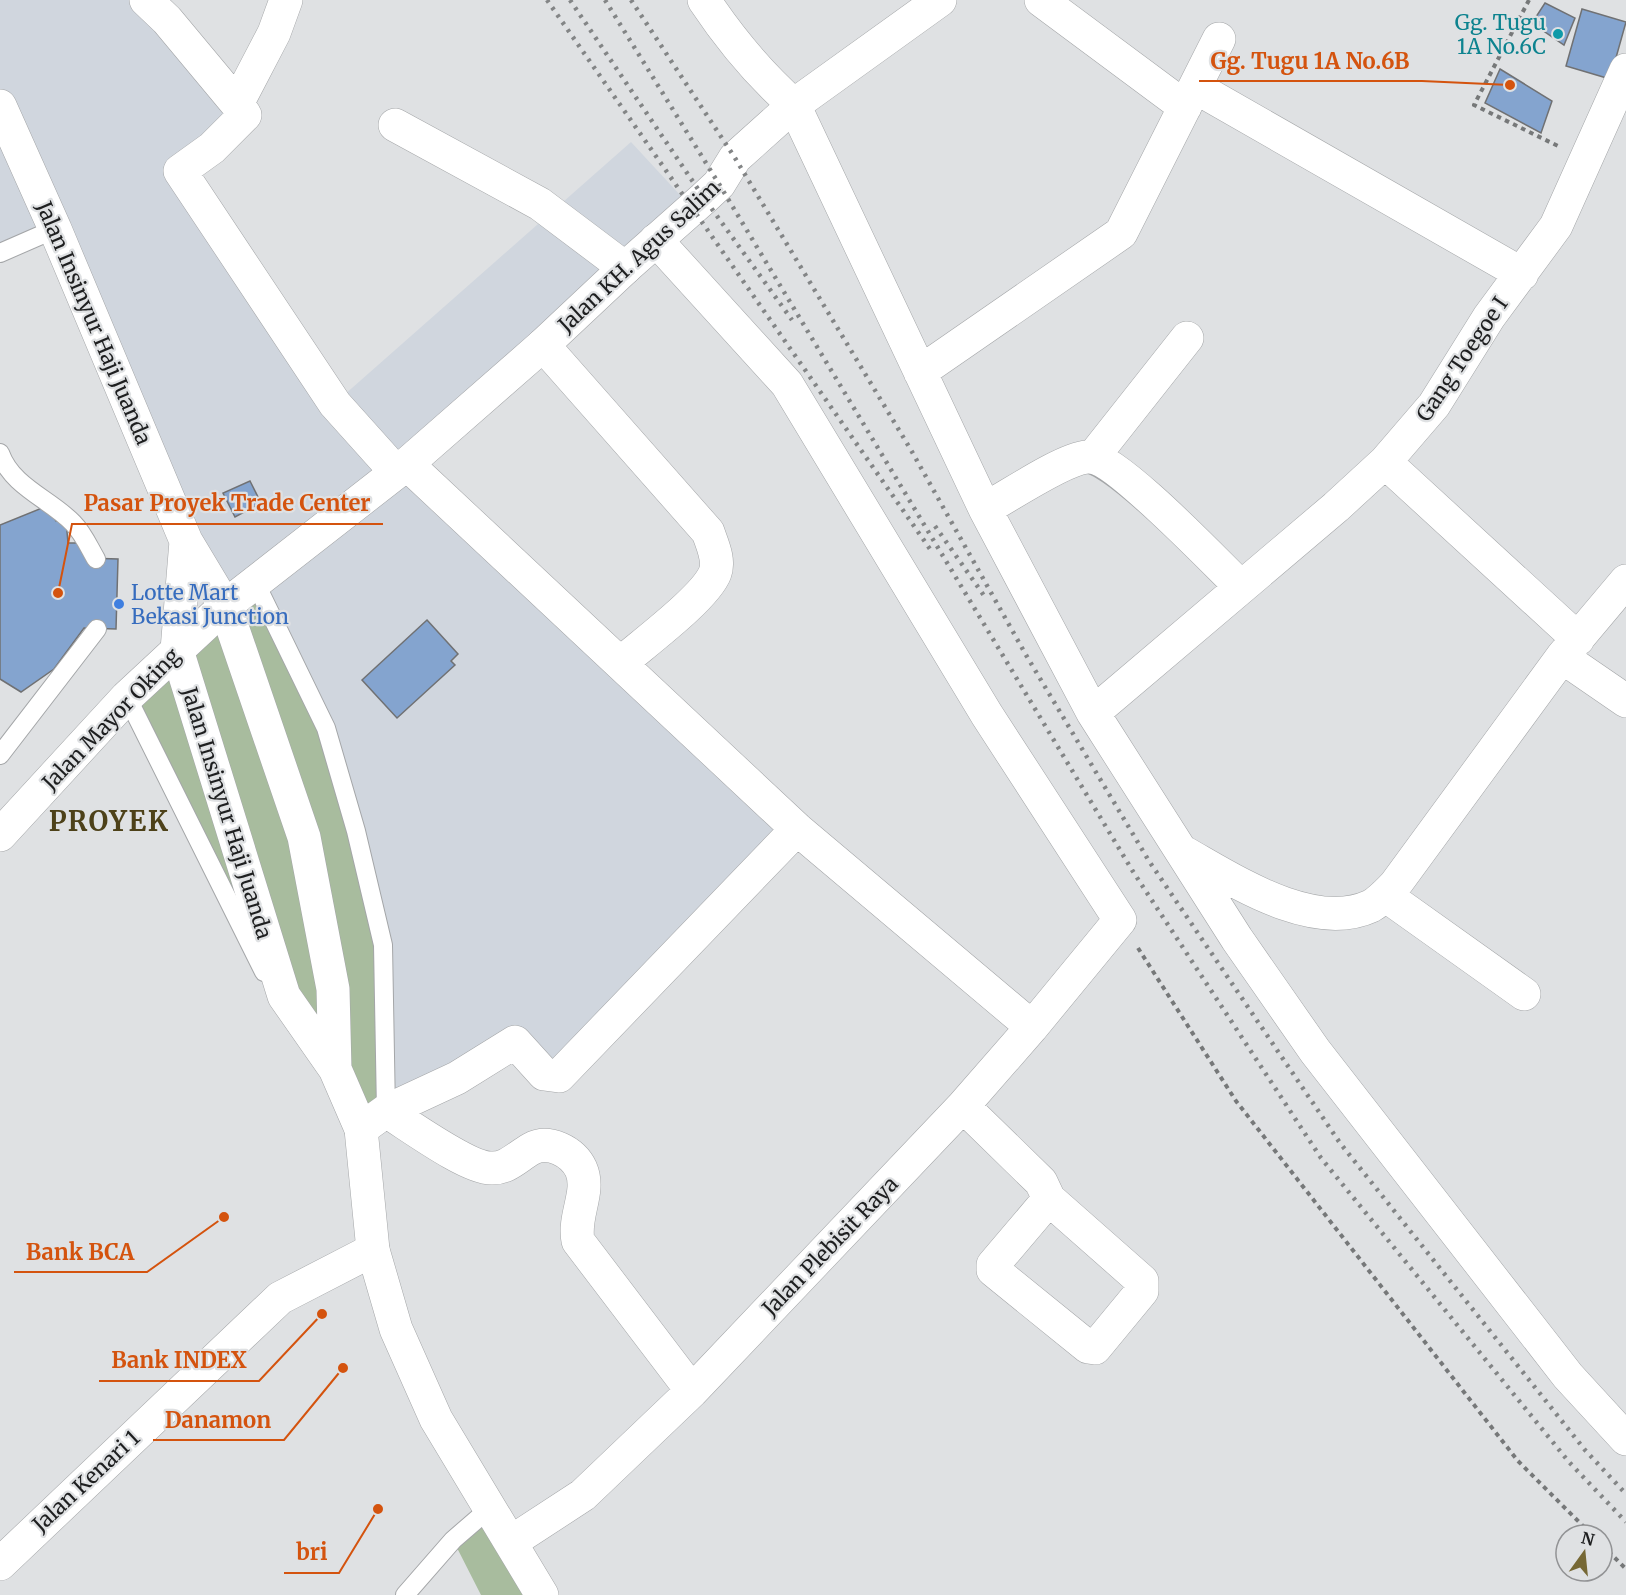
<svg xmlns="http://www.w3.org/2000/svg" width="1626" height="1595" font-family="Merriweather,serif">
<rect width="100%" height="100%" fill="#dfe1e3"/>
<path fill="#d0d6de" d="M0,0h146l91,104 -57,67 155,232 296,-261 62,67 -286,255 390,365 -238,247 -44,-33 -129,68 -161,-505 -170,-377 -55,24z"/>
<path fill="#a8bc9e" d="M255,582l71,146 57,217 3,166 -25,18 -234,-432z
M490,1508l52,87h-61l-28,-55z"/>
<path fill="#84a4cf" stroke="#707173" stroke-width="1.5" d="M1545,3l30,15 -11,27 -32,-22z
M1582,9l44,13 -16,57 -44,-13z
M1500,69l52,32 -11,32 -56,-30z
M250,481l11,22 -26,14 -12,-24z
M47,506l9,15 10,-1 2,23h18v15l32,1 -2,70 -32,-1 -30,41 -33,23 -21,-13v-154z
M427,620l31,34 -7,7 4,4 -58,53 -35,-38z"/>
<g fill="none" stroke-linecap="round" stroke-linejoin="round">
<g stroke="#a4a6a8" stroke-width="20">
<path id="lane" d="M0,253l55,-24
M0,453c12,34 50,46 73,70 10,10 16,24 23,36
M255,582l71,146 30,103 27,114 3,166
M127,697l137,275
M0,755l97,-126
M405,1595l48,-55 37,-32"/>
</g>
<g stroke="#a4a6a8" stroke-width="34">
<path id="street" d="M146,0l21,20 70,84
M286,0l-12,33 -37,71 8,11 -33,33 -32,23 155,233 61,68
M704,0c26,39 55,74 90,105l191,404 108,204 144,226 78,112 253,325 58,63
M1041,0l144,107
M1195,87l327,187
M395,125l145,79 85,64
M543,345l165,187c4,12 12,28 7,41 -10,25 -71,70 -94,90
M920,372l201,-139 98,-194
M1093,457l94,-119
M1385,462l193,177
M407,464l390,365 235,198
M985,509c24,-13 78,-50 102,-52 27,-2 129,106 153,129
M1562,657l64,44
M1093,713l243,-206 49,-45 49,-57 55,-88 67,-91 70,-156
M1185,853c48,27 128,80 186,53 9,-5 17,-14 24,-21l167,-228 64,-76
M1385,895l139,99
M963,1106l78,76 8,17 93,82v10l-47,57 -7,-1 -95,-77v-5l56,-66
M386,1111c23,14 81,57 105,57 16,1 26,-11 40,-19 18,-10 42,3 50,20 10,23 -8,46 -3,72l114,150
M361,1129l25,-18 71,-33 58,-36 29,32 15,2 238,-247
M511,1542l72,-47 109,-104 271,-285 69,-79 88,-107 -133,-205 -200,-331 -131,-144
M0,1564l280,-266 93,-48"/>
</g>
<g stroke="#a4a6a8" stroke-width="34">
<path id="secondary" d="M0,835l127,-138 98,-91 182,-142 136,-119 82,-77 79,-70 15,-14 16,-26 59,-53 146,-105"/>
</g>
<g stroke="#a4a6a8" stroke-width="34">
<path id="primary" d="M0,106l55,123 131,312 39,65 79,231 29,152 2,80
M186,541l-9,109 107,346 51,73 26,60 12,121 23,79 40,90 106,176"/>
</g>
<path stroke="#767879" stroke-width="4" stroke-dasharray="4.5 4.5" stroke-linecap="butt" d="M1529,0l-55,105 84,41
M1138,948l98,153 282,360 74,74
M1602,1545l24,24"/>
<use href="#lane" stroke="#fff" stroke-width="18"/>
<use href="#street" stroke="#fff" stroke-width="33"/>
<use href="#secondary" stroke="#fff" stroke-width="33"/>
<use href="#primary" stroke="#fff" stroke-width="33"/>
<path stroke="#838586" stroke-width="4.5" stroke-dasharray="3 6" stroke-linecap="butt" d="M547,0l383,549
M570,0l134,198 88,122
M605,0l114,184 413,686 189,288 248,304 57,60
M631,0l104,158 176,292 115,205 123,206 191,282 245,307 41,44
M935,526l50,71"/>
</g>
<circle fill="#0f9aa8" stroke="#dfe1e3" stroke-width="2" cx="1558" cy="34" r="6"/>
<circle fill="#3f7fe0" stroke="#dfe1e3" stroke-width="2" cx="119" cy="604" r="6"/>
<g text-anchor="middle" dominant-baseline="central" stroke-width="4.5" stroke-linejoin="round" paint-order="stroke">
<g font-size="21" fill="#0d838f" stroke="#dfe1e3" text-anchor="end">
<text x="1546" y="22">Gg. Tugu<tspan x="1546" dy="24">1A No.6C</tspan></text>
</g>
<g font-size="21" fill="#1e1f20" stroke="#dfe1e3">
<text transform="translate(639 256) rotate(-43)">Jalan KH. Agus Salim</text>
<text transform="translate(94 323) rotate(67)">Jalan Insinyur Haji Juanda</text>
<text transform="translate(1462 359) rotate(-56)">Gang Toegoe I</text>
<text transform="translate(111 719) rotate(-46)">Jalan Mayor Oking</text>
<text transform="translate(227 813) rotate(73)">Jalan Insinyur Haji Juanda</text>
<text transform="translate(830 1246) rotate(-46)">Jalan Plebisit Raya</text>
<text transform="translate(86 1481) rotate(-43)">Jalan Kenari 1</text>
</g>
<g font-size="21" fill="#366cbe" stroke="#dfe1e3" text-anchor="start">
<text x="131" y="592">Lotte Mart<tspan x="131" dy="24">Bekasi Junction</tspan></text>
</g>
<g font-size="27" font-weight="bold" letter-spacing="1.5" fill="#4d4119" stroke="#dfe1e3">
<text x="109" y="821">PROYEK</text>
</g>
</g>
<path fill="none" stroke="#d4530e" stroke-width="2" d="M1510 85L1422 81H1199M58 593L72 524H383M224 1217L147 1272H14M322 1314L259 1381H99M343 1368L284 1440H153M378 1509L339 1573H284"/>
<g fill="#d4530e" stroke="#dfe1e3" stroke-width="2">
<circle cx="1510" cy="85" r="6"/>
<circle cx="58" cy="593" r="6"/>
<circle cx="224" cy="1217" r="6"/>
<circle cx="322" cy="1314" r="6"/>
<circle cx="343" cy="1368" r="6"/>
<circle cx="378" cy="1509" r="6"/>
</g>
<g font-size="22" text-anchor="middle" font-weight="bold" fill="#d4530e" stroke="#dfe1e3" stroke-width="4.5" stroke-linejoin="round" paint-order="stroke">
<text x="1310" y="69">Gg. Tugu 1A No.6B</text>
<text x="227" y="511">Pasar Proyek Trade Center</text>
<text x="80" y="1260">Bank BCA</text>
<text x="179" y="1368">Bank INDEX</text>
<text x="218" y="1428">Danamon</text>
<text x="312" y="1560">bri</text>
</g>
<g transform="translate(1584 1553) rotate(15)"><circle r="28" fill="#dfe1e3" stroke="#929395" stroke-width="1.5"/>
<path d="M0-4.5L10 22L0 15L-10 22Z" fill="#766835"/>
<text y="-9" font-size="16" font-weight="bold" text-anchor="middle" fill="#1e1f20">N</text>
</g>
</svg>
